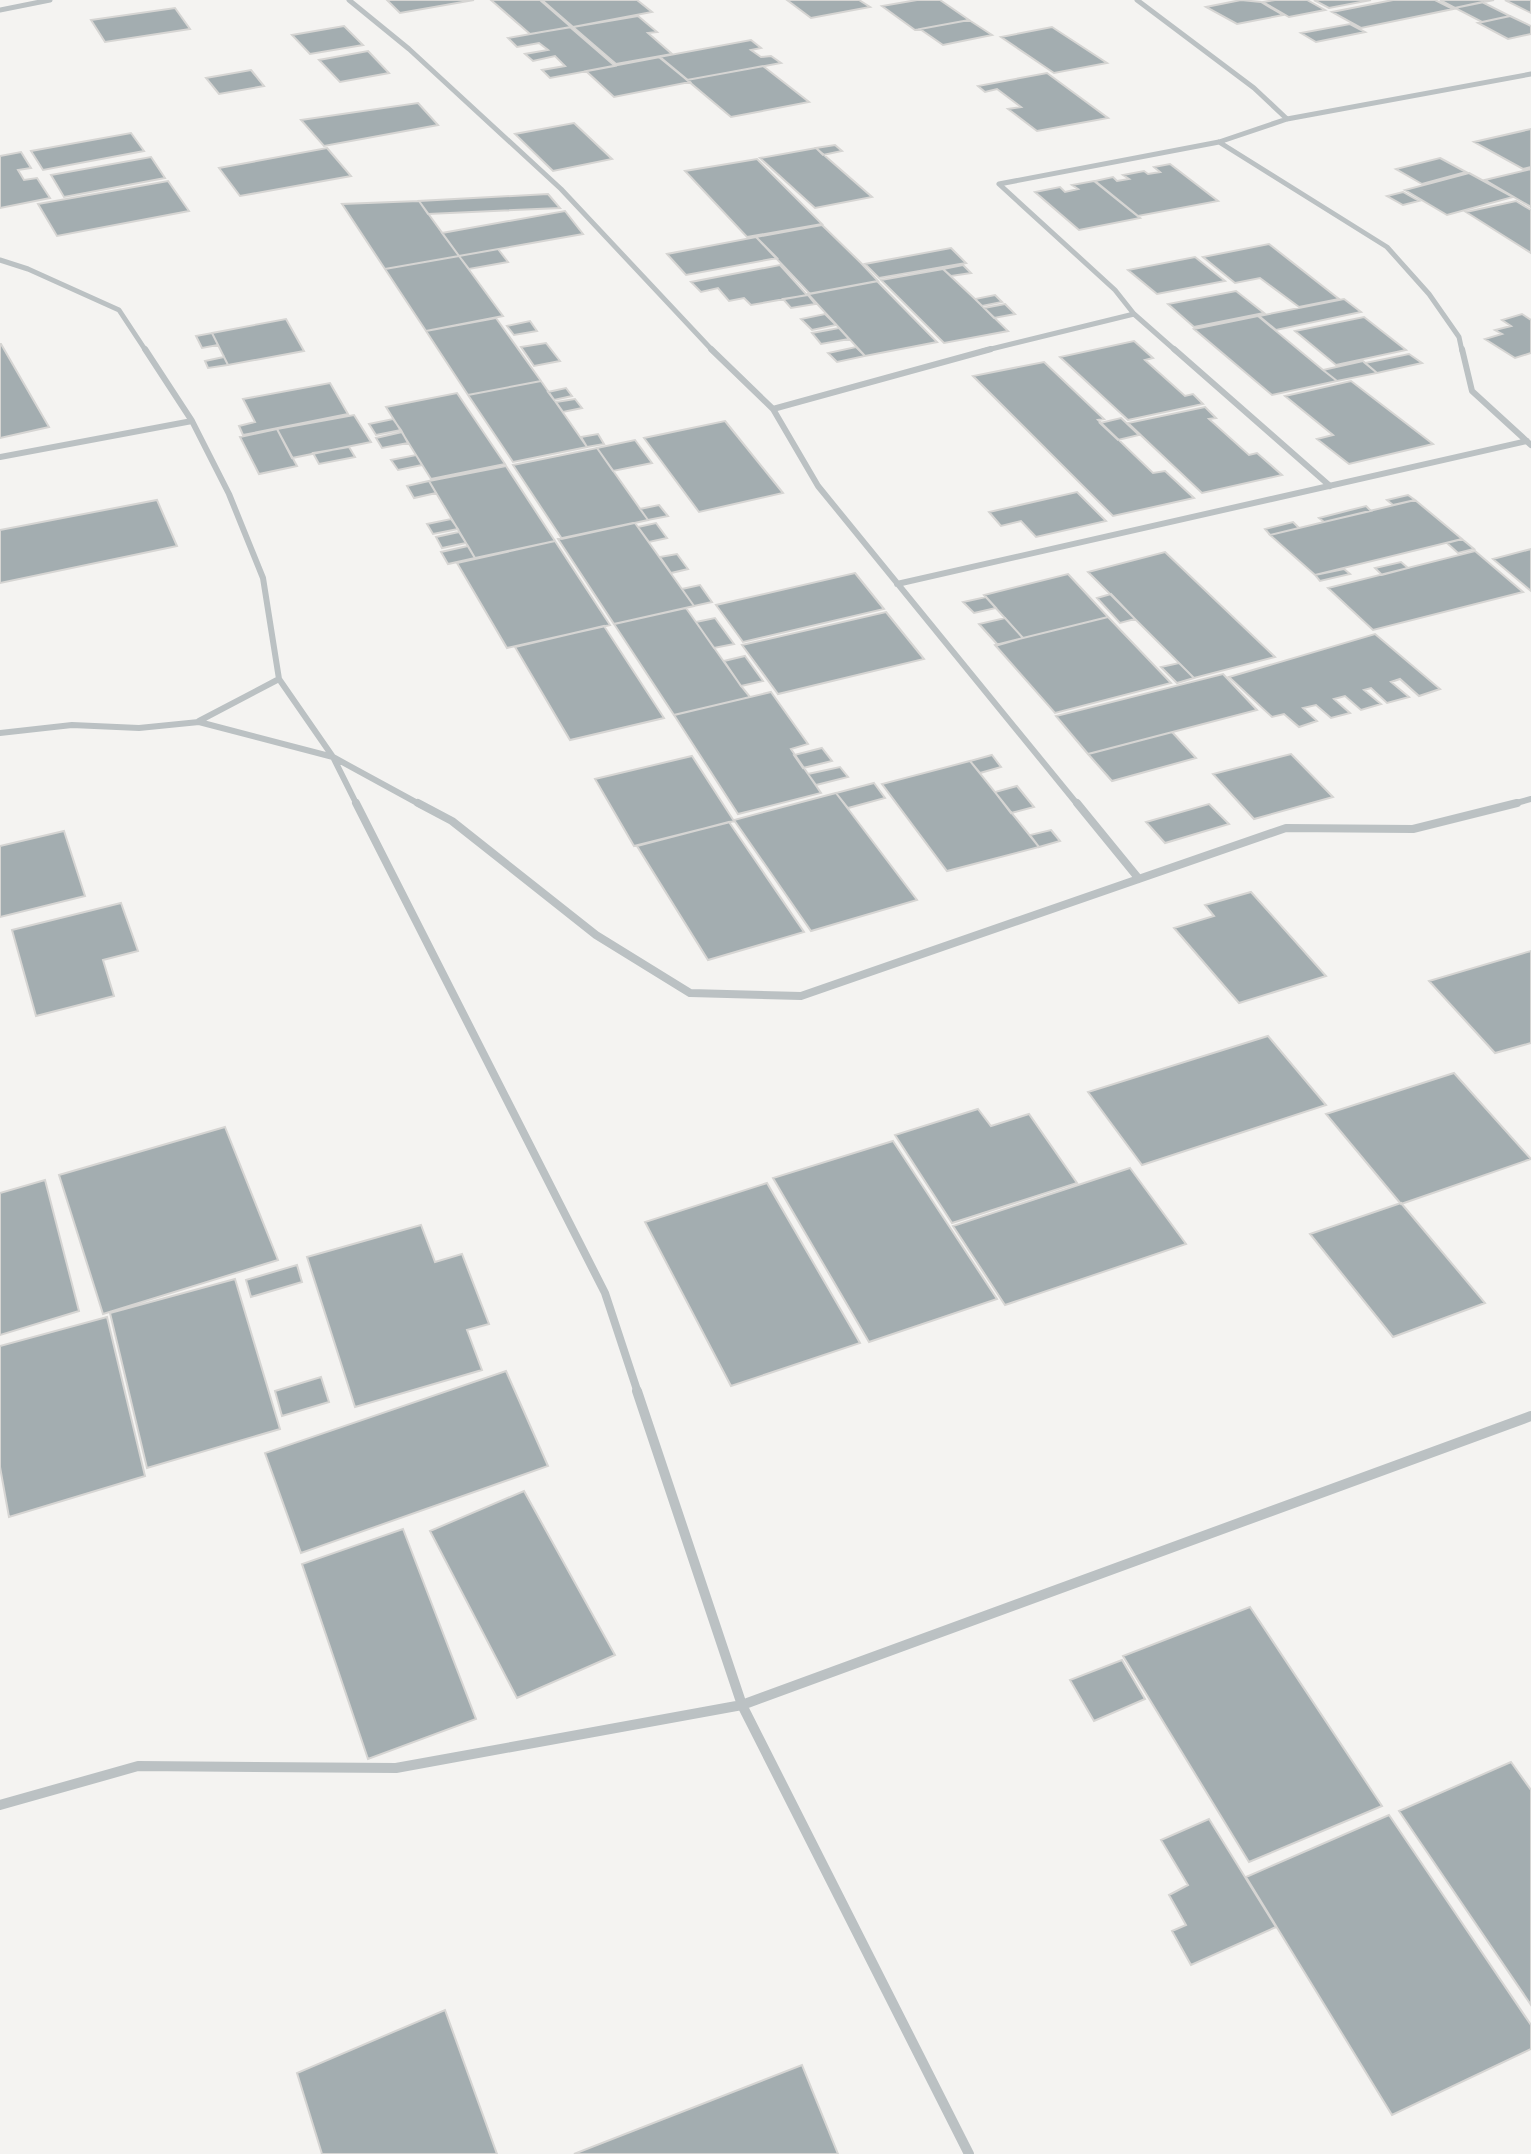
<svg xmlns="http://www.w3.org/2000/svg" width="1531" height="2154" font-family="Signika,sans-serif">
<rect width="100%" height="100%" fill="#f4f3f1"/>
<path fill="#a3adb0" stroke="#d6d5d3" stroke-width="2" d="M387,0h87l-74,13z
M491,0h49l31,27 -41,7z
M542,0h95l15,12 -79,15z
M787,0h72l11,7 -59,11z
M917,0h23l29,20 -54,10 -33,-24z
M1241,0l20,2 22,13 -46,9 -31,-17z
M1275,0h32l18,10 -36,7 -26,-15z
M1314,0h57l-42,8z
M1393,0h42l18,9 -92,19 -29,-16z
M1440,0h54l-39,8z
M1505,0h26v13z
M1482,2l28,14 -28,6 -27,-14z
M175,8l15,21 -85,13 -14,-22z
M638,16l19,16 -9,1 24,21 -56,10 -43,-37z
M1510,16l21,10v8l-23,5 -30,-16z
M969,20l23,15 -49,10 -23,-16z
M1350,24l15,8 -49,10 -15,-9z
M344,26l19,19 -53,9 -18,-19z
M570,27l45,39 -65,12 -8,-8 23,-4 -10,-10 -22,5 -8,-7 23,-4 -9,-7 -22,4 -9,-9z
M1052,27l55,36 -53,10 -53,-36z
M751,40l10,8 -10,2 10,7 10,-1 10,7 -94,17 -28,-23z
M368,51l21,22 -49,9 -21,-22z
M660,57l30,25 -76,15 -28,-26z
M763,66l46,36 -78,15 -44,-37z
M251,70l13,16 -45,8 -13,-16z
M1047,73l61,45 -71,13 -29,-22 13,-2 -24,-18 -12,3 -7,-6z
M418,103l20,22 -114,21 -23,-26z
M574,123l38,36 -59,12 -38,-37z
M1531,129v38l-8,2 -49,-27z
M131,133l13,18 -101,19 -12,-19z
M835,145l7,6 -19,4 -7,-7z
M327,148l24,28 -111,20 -21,-28z
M816,148l56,49 -57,11 -55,-50z
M21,152l10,16 -13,2 6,10 13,-2 13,20 -50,10v-52z
M151,157l14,21 -101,19 -13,-22z
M1440,158l26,14 -44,12 -26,-15z
M757,159l65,65 -75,13 -62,-66z
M1170,164l48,37 -80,15 -43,-35 18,-4 4,4 12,-2 -6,-4 21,-4 4,3 12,-2 -6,-5z
M1531,169v38l-46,-27z
M1469,173l44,24 -66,18 -42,-25z
M168,181l21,30 -132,25 -19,-32z
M1094,181l46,37 -61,12 -44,-38 25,-5 5,5 13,-3 -6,-4z
M1403,192l16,9 -16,4 -16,-9z
M548,194l12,14 -132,6 -9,-13z
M419,201l40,55 -74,13 -43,-65z
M1516,201l15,9v43l-65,-41z
M565,211l18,23 -124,22 -17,-23z
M822,225l39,38 17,18 -68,13 -54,-57z
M756,237l21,21 -91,17 -19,-21z
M1269,244l70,55 -40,8 -39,-29 -25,5 -32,-26z
M951,248l15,15 -87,15 -14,-14z
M498,249l10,13 -39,7 -10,-13z
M459,256l44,60 -77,15 -41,-62z
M1195,257l30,24 -68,13 -29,-24z
M780,265l27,30 -56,10 -7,-7 -15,3 -11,-13 -17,4 -10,-10z
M963,265l8,8 -20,3 -8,-7z
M943,269l32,30 33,32 -64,12 -63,-63z
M877,281l60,61 -72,14 -57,-62z
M1236,291l28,22 -70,14 -26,-23z
M808,295l7,9 -24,4 -8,-9z
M995,295l7,7 -20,4 -7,-7z
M1344,299l17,13 -85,18 -17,-14z
M1005,304l10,10 -21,4 -10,-10z
M825,314l11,11 -24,5 -11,-11z
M1522,314l9,6v33l-16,5 -30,-19 17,-5 -7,-4 16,-4 -9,-6z
M1258,316l65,54 14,11 -65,14 -78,-66z
M1364,317l42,33 -70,15 -41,-34z
M496,318l45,63 -73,14 -42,-64z
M286,319l18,32 -76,14 -16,-32z
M530,321l7,10 -23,4 -7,-9z
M839,328l10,11 -28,5 -9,-11z
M212,333l6,12 -16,3 -6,-12z
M1134,341l19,17 -8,2 40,36 8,-2 10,10 -75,16 -68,-63z
M546,343l14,18 -26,5 -13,-19z
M0,344h1l48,83 -49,11z
M856,347l9,9 -28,6 -9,-9z
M1409,354l13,9 -45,10 -12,-10z
M224,357l4,8 -20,3 -3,-7z
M1363,361l14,12 -40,8 -14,-11z
M1044,362l60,57 -6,1 55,53 12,-2 29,27 -81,18 -140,-140z
M541,381l46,66 -74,15 -45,-67z
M1351,381l82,63 -84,20 -32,-25 16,-4 -48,-39z
M330,383l18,31 -105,21 -4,-9 16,-4 -12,-23z
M566,388l6,8 -18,4 -6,-8z
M457,393l48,71 -74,15 -45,-72z
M575,399l7,9 -19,4 -7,-10z
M1205,407l11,11 -7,1 40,36 8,-2 25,22 -80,18 -74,-70z
M354,415l17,27 -79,16 -15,-29z
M1121,418l18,17 -21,5 -18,-17z
M393,419l8,11 -25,5 -7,-11z
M725,421l58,72 -84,19 -55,-74z
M277,429l20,37 -38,8 -19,-37z
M402,432l6,11 -26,5 -6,-10z
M598,434l6,10 -17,3 -6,-10z
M635,440l17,23 -39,8 -16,-23z
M349,447l6,10 -36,7 -6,-11z
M597,448l51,72 -86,19 -49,-74z
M416,455l6,10 -24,5 -7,-10z
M506,466l49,75 -80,17 -46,-77z
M429,481l7,12 -22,5 -7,-12z
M1077,492l29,29 -70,16 -15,-16 -20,5 -12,-14z
M1408,495l7,5 -22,5 -6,-5z
M157,500l20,46 -177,37v-53z
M1415,500l47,39 -147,36 -45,-40z
M659,505l9,11 -20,4 -8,-11z
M1366,506l5,5 -47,11 -5,-4z
M451,519l7,10 -25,5 -6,-10z
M1293,522l6,6 -29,7 -5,-6z
M633,523h2l59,83 -80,18 -56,-85z
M656,523l11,15 -18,4 -11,-15z
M459,532l7,11 -24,5 -6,-11z
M1462,539l12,10 -16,4 -11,-10z
M555,541l55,84 -103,23 -50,-85z
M468,546l7,12 -27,6 -7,-12z
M1531,549v42l-38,-32z
M1475,551l48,41 -150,38 -45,-42z
M1165,552l110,105 -81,21 -106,-106z
M677,554l11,15 -17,4 -11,-16z
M1401,562l7,6 -26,7 -7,-7z
M1344,569l6,5 -30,7 -5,-6z
M855,573l29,36 -141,33 -27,-37z
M1068,574l40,43 -85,21 -39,-43z
M700,585l12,17 -18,4 -12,-17z
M1111,594l24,25 -15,4 -23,-25z
M986,597l10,11 -22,5 -11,-11z
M686,608l55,78 9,11 -76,18 -60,-91z
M886,612l38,47 -146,35 -36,-49z
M1108,617l63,66 -116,30 -60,-68z
M715,618l19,26 -20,4 -18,-26z
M1005,618l18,20 -25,7 -19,-21z
M604,626l60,92 -94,22 -55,-93z
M1375,634l65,55 -21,7 -19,-17 -9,3 18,15 -22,6 -16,-15 -7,2 17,14 -20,6 -16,-14 -11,3 16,14 -19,5 -15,-13 -13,3 14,13 -18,6 -15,-13 -12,3 -43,-40z
M745,656l18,25 -22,5 -17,-25z
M1179,663l15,15 -17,5 -16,-16z
M1223,674l34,36 -169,44 -32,-38z
M771,692l37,52 -17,5 30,44 -83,21 -64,-99z
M1172,732l24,26 -84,23 -24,-27z
M822,748l10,13 -29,7 -9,-13z
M1291,754l42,43 -79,22 -41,-45z
M992,755l9,12 -21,6 -10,-12z
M692,756l42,65 -100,25 -39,-67z
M970,761l69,86 -92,24 -65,-87z
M840,767l8,10 -32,8 -8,-11z
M874,783l11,15 -37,10 -12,-15z
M1017,786l17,21 -23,6 -16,-21z
M836,793l81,107 -106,31 -77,-111z
M1209,804l20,20 -64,19 -19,-21z
M729,822l75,110 -96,28 -71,-114z
M1051,830l9,11 -21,6 -9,-12z
M64,831l21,65 -85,21v-71z
M1251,892l75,84 -87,27 -65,-75 40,-12 -9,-11z
M121,903l17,48 -35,9 11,36 -78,20 -24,-86z
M1531,951v92l-36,10 -66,-72z
M1268,1036l58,69 -184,60 -54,-73z
M1454,1073l77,86 -130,45 -75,-90z
M978,1109l13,17 38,-12 48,69 -125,40 -57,-88z
M225,1127l53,133 -175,54 -44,-139z
M893,1141l104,158 -128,43 -96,-164z
M1130,1168l56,76 -181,61 -52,-79z
M45,1180l34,131 -79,24v-142z
M767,1183l93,160 -129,43 -86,-164z
M1401,1203l84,100 -92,34 -83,-103z
M421,1225l14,37 27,-8 27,70 -22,6 15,40 -127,37 -48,-150z
M297,1265l5,17 -51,15 -5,-17z
M235,1279l45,150 -133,39 -37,-155z
M107,1317l38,159 -136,41 -9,-50v-121z
M506,1371l42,95 -247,87 -36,-100z
M321,1377l8,25 -47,14 -7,-25z
M524,1491l91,164 -98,43 -87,-167z
M403,1529l73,190 -108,40 -66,-195z
M1250,1607l132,199 -133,56 -126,-206z
M1122,1660l23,39 -51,22 -24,-41z
M1511,1762l20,28v215l-132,-194z
M1389,1815l142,210v24l-139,66 -146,-238z
M1209,1819l67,108 -85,38 -19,-34 14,-6 -17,-30 19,-10 -27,-45z
M445,2010l52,144h-175l-25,-81z
M802,2065l36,89h-264z"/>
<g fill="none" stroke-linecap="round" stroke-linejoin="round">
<path stroke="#bbc1c3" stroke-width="5" d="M349,0l60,49 152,140 152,162
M1137,0l117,88 33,31
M0,10l50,-10
M1219,142l168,105 42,47 30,43 3,14
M0,260l28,9 91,41 27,41
M983,351l151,-37
M1176,351l-42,-37 -19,-24 -116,-106 220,-42 68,-23 244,-45"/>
<path stroke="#bbc1c3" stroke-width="6" d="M145,349l47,72 37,73 34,84 16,101 54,78 24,48
M711,349l62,60 45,77 260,319
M1174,349l156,137
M1462,349l10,42 59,54
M773,409l218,-60
M0,457l192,-36
M897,584l630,-143
M199,721l80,-42
M0,733l72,-8 67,3 60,-6 134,35 88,48
M1509,805l22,-6"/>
<path stroke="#bbc1c3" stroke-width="8" d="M356,803l249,490 33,100
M418,803l34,18 144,114 94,58 111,3 485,-168 127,1 104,-26
M1077,803l62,76"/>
<path stroke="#bbc1c3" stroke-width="10" d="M637,1391l105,314 227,449
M0,1805l138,-39 258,2 346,-63 789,-289"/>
</g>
</svg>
